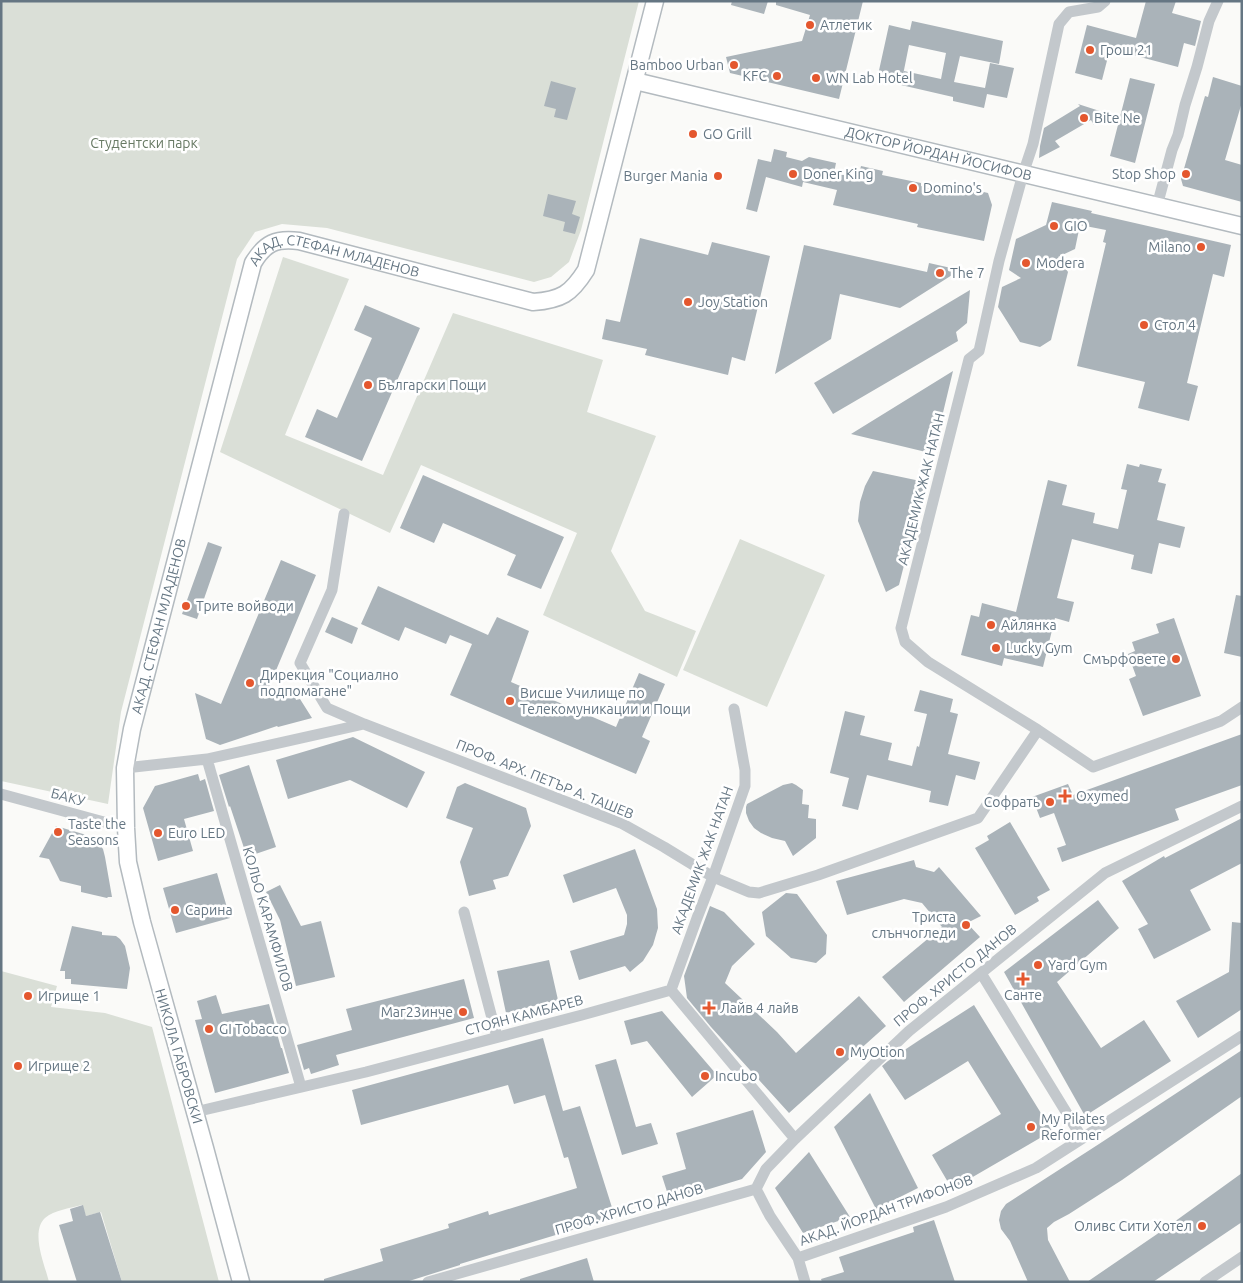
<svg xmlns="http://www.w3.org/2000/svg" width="1243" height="1283" font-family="Ubuntu,sans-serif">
<rect width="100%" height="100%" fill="#fafaf8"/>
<path fill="#dadfd7" d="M1,1h638l-58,229 -12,32 -18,15 -17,5 -207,-54 -45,-4 -27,8 -18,27 -116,453 -13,92 -107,-23z
M283,257l66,22 -64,156 98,40 70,-162 150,47 -16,52 69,24 -45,115 34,60 51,20 -19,46 -134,-62 34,-82 -156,-68 -31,68 -170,-81z
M740,539l85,36 -58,132 -84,-37z
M1,971l56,15 -6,21 54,6 47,14 67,255h-97l-21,-70 -15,4 -4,-11c-11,3 -28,5 -37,13 -15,14 0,47 4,64h-48z"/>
<path fill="#aab3b9" d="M732,1h36l-4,13 -33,-9z
M776,1h87l-24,98 -109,-26 -4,-16 76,-16 8,-26 -34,-10z
M1146,1h30l-4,12 29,8 -6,25 -11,-3 -6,24 -68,-18 -8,31 -27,-7 12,-48 49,13z
M912,21l91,20 -4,23 -39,-8 -6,26 31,6 5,-25 24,5 -7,30 -20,-4 -3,14 -31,-7v-4l-52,-12 3,-14 37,8 5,-26 -37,-8 -7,35 -24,-5 11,-50 21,5z
M1213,77l29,9v16l-17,58 17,5v37l-59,-16 -2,-7 24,-83 3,1z
M1130,78l25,6 -20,79 -25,-7z
M551,81l25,7 -9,32 -13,-3 2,-8 -12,-3z
M1078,104l31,10 -15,11 -3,-5 -36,21 5,6 -21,11 1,-12 4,-18 36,-22z
M774,149l13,3 -1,5 16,4 7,-4 27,6 -2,10 24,5 3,-12 22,5 -1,4 39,8v3l22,6 2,-9 43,10 4,12 -8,36 -67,-14 1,-3 -85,-19 4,-15 -34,-8 -1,5 -36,-10 -9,35 -11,-3 12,-50 13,3z
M548,194l28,7 -4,13 8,3 -5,17 -12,-3 2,-9 -22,-6z
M1052,202l40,9 -1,2 140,32 -7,32 -11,-3 -26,109 11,3 -9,35 -51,-13 7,-26 -68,-16 29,-123 -3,-1 3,-12 -26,-5 -5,24 -17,8 10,15 -17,68 -11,7 -20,-5 -22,-35 4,-20 19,-9 -12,-8 7,-31 30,-14z
M640,238l68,17 4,-13 58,14 -25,105 -13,-4 -4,18 -83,-20 2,-6 -45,-10 4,-20 14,3z
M804,245l123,27 2,-9 31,7 -60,38 -60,-14 -9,45 -56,35z
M970,290l-3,33 -11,9 2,9 -125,73 -19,-31z
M365,305l55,23 -58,133 -57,-24 12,-28 20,9 35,-80 -18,-8z
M953,371l-18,75 -4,6h-5l-75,-18z
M1127,464l12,3 1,-3 22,5 -4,13 8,2 -9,36 28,7 -5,21 -21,-5 -7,31 -21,-5 3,-14 -62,-16 -15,59 17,4 -5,20 -14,-4 -12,49 -39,-9 -2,8 -41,-11 10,-40 8,2 3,-14 34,9 32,-132 19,5 -5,20 33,8 -2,10 25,6 9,-39 -6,-1z
M873,471l52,11 -26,103 -13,7 -28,-71 2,-19 5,-16z
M423,475l141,62 -23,52 -34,-14 9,-20 -36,-16 -37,-16 -9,20 -34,-15z
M208,542l14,5 -25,72 -15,-5z
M281,560l35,15 -52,124 29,-9 3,10 4,-1 12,19 -34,9 -1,-1 -57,19 -14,-6 -11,-46 26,11z
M378,586l110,49 9,-18 32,14 -18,51 105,45 23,-54 26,11 -23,53 8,4 -14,33 -186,-79 22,-51 -22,-9 -4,9 -41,-17 -6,14 -38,-17z
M1236,595l6,1v61l-18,-4z
M332,617l26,11 -6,16 -27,-12z
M1174,618l27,78 -58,20 -14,-37 7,-3 -8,-22 7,-3 -3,-9 27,-9 -3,-9z
M920,690l33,9 -3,13 8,2 -10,40 32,8 -5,18 -19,-5 -8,31 -19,-4 2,-11 -64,-16 -9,35 -16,-4 7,-28 -19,-5 15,-62 20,5 -5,19 32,8 -4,17 24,6 5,-20 2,1 8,-33 -13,-3z
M1242,734v51l-67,24 4,11 -117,42 -5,-14 9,-3 -12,-32 -14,5 -8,-21 36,-13 5,11z
M353,737l72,35 -18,36 -57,-28 -62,19 -12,-39z
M249,765l27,82 -29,10 -17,-51 -1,1 -10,-32z
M198,774l2,7 5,-2 9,32 -30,8 9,32 -35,10 -15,-53 12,-22z
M465,783l61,25 5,18 -23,50 -15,4 3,9 -27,7 -9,-34 13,-34 -27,-10 11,-31z
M792,783l4,2 7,5 -1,14 7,1 -1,13 8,1v19l-23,18 -8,-15 -13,-3 -11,-5 -7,-5 -5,-7 -3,-8v-6l1,-3 36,-19z
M1242,818v45l-52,27 21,40 -57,29 -16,-30 10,-5 -26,-43 42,-25 1,2z
M1010,822l40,68 -13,7 2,4 -24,14 -40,-67 14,-8 -2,-4z
M56,826l27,8 15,9 5,6 2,8 7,40h-4l-1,1 -26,-6v-6l-21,-5 -11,-22 -10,-2z
M635,849l22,60 1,19 -5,17 -10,16 -13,11 -5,-6 -46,14 -9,-29 54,-16 3,-11v-9l-11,-27 -43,15 -10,-28z
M914,860l2,7 18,5 5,-5 42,49 -14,7 13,14 -76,65 -22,-25 60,-50 -20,-24 -18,-4 -57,16 -11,-34z
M217,873l13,45 -54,15 -13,-45z
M280,885l21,41 20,-5 14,56 -39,9 -16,-66 -14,-28z
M786,893l11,1 30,41 -1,19 -10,9 -25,-5 -25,-22 -4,-24z
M1098,900l21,28 -62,54 44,66 43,-28 27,41 -86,55 -81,-144z
M710,906l14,6 31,32 -23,22 -7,17 52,49 19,21 63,-57 27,30 -97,87 -78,-86 -24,-29 -3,-22z
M1232,922l10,1v86l-44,29 -22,-37 53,-29z
M72,926l30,6v3l14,1 4,3 5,7 5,22 -3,21 -56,-5v-5h-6v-8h-5z
M549,960l9,40 -52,13 -9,-42z
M464,979l10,39 -138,37 3,10 -28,9 -2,-6 -5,2 -7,-25 55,-15 -6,-21z
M216,995l6,19 47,-10 12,44h1l7,25 -74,20 -20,-73 7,-1 -5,-18z
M974,1005l78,126 -100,58 -20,-34 69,-41 -33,-53 -63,39 -23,-34 6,-5 33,-22z
M662,1011l55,64 -25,22 -45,-56 -16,4 -7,-24z
M543,1038l20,73 17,-5 35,111 -155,47v1l-54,17h-82v-3l59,-18 -3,-12 69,-21 -1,-4 40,-13 1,4 88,-27 -9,-31 -4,1 -19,-63 -31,9 -6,-19 -147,40 -9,-35z
M1242,1050v46l-120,84 -53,34 -15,8 -7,6 1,12 22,42h-42l-18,-41 -9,-12 -2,-9 2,-9 5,-7 93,-60z
M616,1059l20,68 15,-4 7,21 -36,11 -27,-90z
M870,1093l48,95 -42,21 -42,-82z
M753,1110l13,42 -24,27 -72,22 -8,-25 24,-7 -10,-36z
M809,1152l41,65 -47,16 -28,-45z
M1242,1173v49l-89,60h-66l76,-52z
M83,1205l3,11 14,-4 22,70h-45l-18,-57 14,-4 -3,-12z
M934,1220l21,62h-133l-1,-3 23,-7 -5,-15 75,-25 -1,-5z
M587,1258l7,24h-74v-3z"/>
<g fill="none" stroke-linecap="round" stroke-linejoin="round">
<g stroke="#b3babf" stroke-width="19">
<g id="secondary">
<path id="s1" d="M635,81l607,145"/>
<path id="s2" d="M241,1282l-36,-134 -63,-226 -14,-60 -2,-34 -1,-60 7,-39 121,-466c12,-20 23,-25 46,-22l234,61c28,-2 38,-8 53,-32l69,-269"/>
</g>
</g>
<path stroke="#c3c8cc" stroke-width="11" d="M1105,1l-7,6 -29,5 -10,12 -26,120 -10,30 -24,87 -20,90 -10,8 -68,269 4,14 23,20 110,68 55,37 128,-46 21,-14
M1157,206l15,-56 6,-15 7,-30 12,-38 12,-46 9,-20
M344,514l-12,76 -32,73 27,45 37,16 257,99 43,24 49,30 36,15 10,1 59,-18 160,-57 60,-88
M207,759l94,328
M125,768l82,-9 157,-35
M1,794l125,34
M464,912l33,125
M981,973l101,165
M671,990l26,-72 16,-41 32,-91v-16l-11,-61
M195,1112l171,-40 216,-57 89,-25 124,149
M756,1189l14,27 28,42 7,24
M798,1258l148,-51 90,-39 206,-132
M428,1282l328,-93 10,-20 29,-30 114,-108 196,-158 137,-67
M1205,1282l37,-25"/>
<use href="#secondary" stroke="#fff" stroke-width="16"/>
</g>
<g fill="#e4572e" stroke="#fff" stroke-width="2">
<circle cx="810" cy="25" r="5"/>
<circle cx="1090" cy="50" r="5"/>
<circle cx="734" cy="65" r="5"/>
<circle cx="777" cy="76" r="5"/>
<circle cx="816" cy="78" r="5"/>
<circle cx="1084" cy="118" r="5"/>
<circle cx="693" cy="134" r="5"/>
<circle cx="793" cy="174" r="5"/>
<circle cx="1186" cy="174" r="5"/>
<circle cx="718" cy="176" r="5"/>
<circle cx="913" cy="188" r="5"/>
<circle cx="1054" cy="226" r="5"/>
<circle cx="1201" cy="247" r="5"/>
<circle cx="1026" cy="263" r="5"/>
<circle cx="940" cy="273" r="5"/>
<circle cx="688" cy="302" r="5"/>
<circle cx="1144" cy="325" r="5"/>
<circle cx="368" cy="385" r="5"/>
<circle cx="186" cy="606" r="5"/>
<circle cx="991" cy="625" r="5"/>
<circle cx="996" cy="648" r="5"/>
<circle cx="1176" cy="659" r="5"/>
<circle cx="250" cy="683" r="5"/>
<circle cx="510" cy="701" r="5"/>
<path d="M1062.5 788.5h5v5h5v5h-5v5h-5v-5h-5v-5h5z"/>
<circle cx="1050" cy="802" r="5"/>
<circle cx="58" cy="832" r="5"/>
<circle cx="158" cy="833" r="5"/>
<circle cx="175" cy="910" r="5"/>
<circle cx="966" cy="925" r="5"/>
<circle cx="1038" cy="965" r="5"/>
<path d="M1020.5 971.5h5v5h5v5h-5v5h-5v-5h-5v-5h5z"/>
<circle cx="28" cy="996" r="5"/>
<path d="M706.5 1000.5h5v5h5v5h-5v5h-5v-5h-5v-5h5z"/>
<circle cx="463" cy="1012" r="5"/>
<circle cx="209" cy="1029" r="5"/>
<circle cx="840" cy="1052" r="5"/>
<circle cx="18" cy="1066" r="5"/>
<circle cx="705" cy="1076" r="5"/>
<circle cx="1031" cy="1127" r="5"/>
<circle cx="1202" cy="1226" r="5"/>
</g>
<g text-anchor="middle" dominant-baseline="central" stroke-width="5" stroke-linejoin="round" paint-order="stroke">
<g font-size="14" fill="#657683" stroke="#fff" text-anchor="start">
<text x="820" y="25">Атлетик</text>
<text x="1100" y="50">Грош 21</text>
<text x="724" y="65" text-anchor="end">Bamboo Urban</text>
<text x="767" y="76" text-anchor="end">KFC</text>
<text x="826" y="78">WN Lab Hotel</text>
<text x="1094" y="118">Bite Ne</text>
<text x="703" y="134">GO Grill</text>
<text x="803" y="174">Doner King</text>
<text x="1176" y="174" text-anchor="end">Stop Shop</text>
<text x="708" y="176" text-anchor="end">Burger Mania</text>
<text x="923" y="188">Domino's</text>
<text x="1064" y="226">GIO</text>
<text x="1191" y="247" text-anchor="end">Milano</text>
<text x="1036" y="263">Modera</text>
<text x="950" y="273">The 7</text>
<text x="698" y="302">Joy Station</text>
<text x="1154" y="325">Стол 4</text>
<text x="378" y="385">Български Пощи</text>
<text x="196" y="606">Трите войводи</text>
<text x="1001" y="625">Айлянка</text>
<text x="1006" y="648">Lucky Gym</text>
<text x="1166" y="659" text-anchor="end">Смърфовете</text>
<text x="260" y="675">Дирекция "Социално<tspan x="260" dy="16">подпомагане"</tspan></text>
<text x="520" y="693">Висше Училище по<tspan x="520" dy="16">Телекомуникации и Пощи</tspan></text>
<text x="1076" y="796">Oxymed</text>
<text x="1040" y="802" text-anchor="end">Софрать</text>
<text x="68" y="824">Taste the<tspan x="68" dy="16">Seasons</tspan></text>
<text x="168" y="833">Euro LED</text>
<text x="185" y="910">Сарина</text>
<text x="956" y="917" text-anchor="end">Триста<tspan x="956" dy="16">слънчогледи</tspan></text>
<text x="1048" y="965">Yard Gym</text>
<text x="1023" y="995" text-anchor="middle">Санте</text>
<text x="38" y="996">Игрище 1</text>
<text x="720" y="1008">Лайв 4 лайв</text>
<text x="453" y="1012" text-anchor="end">Маг23инче</text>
<text x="219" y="1029">GI Tobacco</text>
<text x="850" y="1052">MyOtion</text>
<text x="28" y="1066">Игрище 2</text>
<text x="715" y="1076">Incubo</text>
<text x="1041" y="1119">My Pilates<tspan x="1041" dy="16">Reformer</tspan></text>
<text x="1192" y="1226" text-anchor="end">Оливс Сити Хотел</text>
</g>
<g font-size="14" fill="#687a64" stroke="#fff">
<text x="144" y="143">Студентски парк</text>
</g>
<g font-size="14" fill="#657683" stroke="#fff">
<text stroke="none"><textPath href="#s1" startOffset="312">ДОКТОР ЙОРДАН ЙОСИФОВ</textPath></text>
<text stroke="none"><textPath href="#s2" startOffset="1139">АКАД. СТЕФАН МЛАДЕНОВ</textPath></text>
<text transform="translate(921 489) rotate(-76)">АКАДЕМИК ЖАК НАТАН</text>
<text stroke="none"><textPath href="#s2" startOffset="675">АКАД. СТЕФАН МЛАДЕНОВ</textPath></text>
<text transform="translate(545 779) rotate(22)">ПРОФ. АРХ. ПЕТЪР А. ТАШЕВ</text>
<text transform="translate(68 797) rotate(15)">БАКУ</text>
<text transform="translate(702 860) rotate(-70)">АКАДЕМИК ЖАК НАТАН</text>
<text transform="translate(268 919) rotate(74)">КОЛЬО КАРАМФИЛОВ</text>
<text transform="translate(955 975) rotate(-39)">ПРОФ. ХРИСТО ДАНОВ</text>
<text transform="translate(524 1015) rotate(-15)">СТОЯН КАМБАРЕВ</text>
<text transform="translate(179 1056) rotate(74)">НИКОЛА ГАБРОВСКИ</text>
<text transform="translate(629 1209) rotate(-16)">ПРОФ. ХРИСТО ДАНОВ</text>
<text transform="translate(886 1210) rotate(-20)">АКАД. ЙОРДАН ТРИФОНОВ</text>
</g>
</g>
<rect width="1243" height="1283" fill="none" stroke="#657683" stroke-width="5"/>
</svg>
